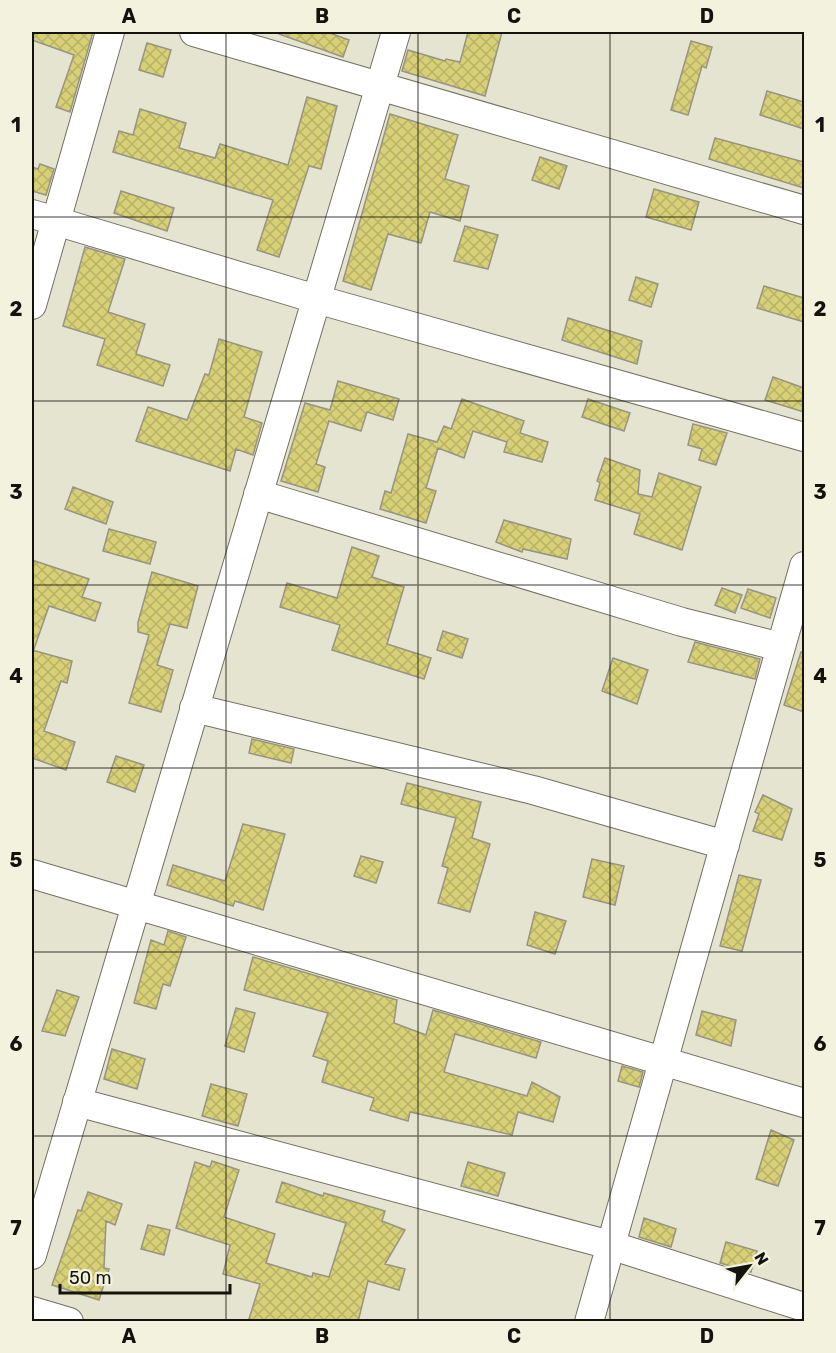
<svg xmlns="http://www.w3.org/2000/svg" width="836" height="1353" font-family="Rubik,sans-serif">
<defs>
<pattern id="building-cross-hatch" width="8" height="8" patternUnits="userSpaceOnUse" patternTransform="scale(1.5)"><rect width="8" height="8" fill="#d7d077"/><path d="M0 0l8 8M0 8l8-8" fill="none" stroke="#b8b266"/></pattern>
</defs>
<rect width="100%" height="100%" fill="#e5e4d1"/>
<path fill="url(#building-cross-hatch)" stroke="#969583" stroke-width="1.5" d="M32,32h61l-23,80 -14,-5 18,-52 -42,-15z
M279,32h48l22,8 -6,17 -64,-23z
M468,32h34l-17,64 -83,-25 6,-21 37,11 1,-2 14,3z
M691,41l21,6 -6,21 -4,-2 -14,49 -17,-5z
M147,43l24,7 -8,27 -24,-7z
M767,91l37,11v27l-44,-14z
M307,97l30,9 -16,63 -12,-3 -30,91 -22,-7 16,-50 -160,-48 6,-21 14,4 7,-26 46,14 -7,25 36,10 5,-14 68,21z
M390,114l68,21 -13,44 24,7 -9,35 -30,-9 -9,31 -33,-9 -17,56 -28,-9z
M715,138l89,24v26l-95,-29z
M540,157l27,9 -8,23 -27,-9z
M40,164l14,5 -8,26 -14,-4v-24l6,2z
M654,189l45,13 -8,28 -45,-13z
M121,191l53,17 -7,23 -53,-18z
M465,226l33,9 -10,34 -34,-8z
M85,247l40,12 -17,53 37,12 -9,30 34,11 -7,21 -66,-21 8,-26 -42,-13z
M636,277l22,7 -7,23 -22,-7z
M764,286l40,12v24l-47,-14z
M568,318l74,23 -5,23 -75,-24z
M219,339l43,13 -18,65 18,6 -9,32 -17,-6 -6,22 -94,-30 12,-34 39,13 18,-46 4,1z
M773,377l31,11v24l-39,-12z
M338,381l61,18 -6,21 -26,-8 -6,19 -32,-10 -13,43 9,3 -7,25 -37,-11 24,-78 25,7z
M462,399l62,22 -4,12 28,9 -6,20 -38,-10 3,-10 -34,-11 -9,27 -26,-10 -12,40 10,3 -10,32 -46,-14 5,-18 6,2 17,-59 29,8 7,-16 7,3z
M588,399l42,14 -6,18 -42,-14z
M693,424l34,9 -11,32 -17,-5 3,-11 -14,-4z
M605,458l35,12 -2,24 14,3 7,-24 42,14 -19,63 -48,-16 6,-20 -45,-14 5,-17 -3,-2z
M73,487l40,15 -7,22 -41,-15z
M504,520l67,19 -4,20 -44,-10 -1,3 -26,-10z
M109,529l47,13 -6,22 -47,-13z
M352,547l27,9 -7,21 32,10 -17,57 44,14 -7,21 -92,-29 8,-25 -60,-18 7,-24 50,15z
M32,560l57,19 -7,18 19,6 -6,18 -46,-15 -15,43h-2z
M152,572l46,14 -11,42 -17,-4 -13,41 16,5 -12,42 -32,-9 20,-68 -11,-3v-10z
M722,588l20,7 -7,18 -20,-8z
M748,589l28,9 -6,20 -29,-10z
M443,631l25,8 -6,19 -25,-8z
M695,642l65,17 -5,20 -67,-17z
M32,650l40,11 -5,22 -6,-2 -17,50 31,11 -9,28 -34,-12z
M801,652l3,1v59l-20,-7z
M613,658l35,12 -11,34 -35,-13z
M252,739l42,10 -3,14 -42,-10z
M116,756l28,9 -9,27 -28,-10z
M407,783l74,19 -9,36 18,6 -20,68 -32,-9 10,-35 -6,-2 14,-48 -55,-14z
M763,795l29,14 -10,31 -29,-9 6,-17 -4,-2z
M243,824l42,10 -22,76 -28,-9 -2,5 -66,-21 6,-20 52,16z
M361,856l22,6 -7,21 -22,-7z
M592,859l32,7 -9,39 -32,-8z
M739,875l22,5 -19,71 -22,-5z
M535,912l31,9 -11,33 -28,-9z
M168,931l18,6 -16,49 -7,-2 -7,25 -22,-6 17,-63 13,5z
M253,957l144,43 -3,23 32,12 7,-25 108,32 -5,16 -81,-24 -11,38 83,24 5,-14 28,15 -7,25 -35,-10 -6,23 -102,-23 -2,9 -38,-11 4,-12 -52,-16 6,-21 -15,-5 15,-43 -84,-23z
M57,990l22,7 -14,39 -23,-5z
M236,1008l19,5 -11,39 -19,-6z
M702,1011l34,9 -5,26 -35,-11z
M112,1049l33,10 -8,30 -33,-10z
M622,1066l21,6 -4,15 -21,-6z
M211,1084l36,10 -9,32 -36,-10z
M771,1130l23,10 -16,46 -22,-7z
M212,1161l27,9 -15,47 51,17 -9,29 46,14 1,-4 16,4 17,-54 -70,-21 6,-20 41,14 1,-3 61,18 -3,10 23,9 -20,34 20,5 -6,21 -31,-9 -10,41h-110l12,-38 -37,-10 7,-29 -54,-17 19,-66 15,5z
M468,1162l37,11 -7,23 -37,-10z
M88,1192l34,12 -7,21 -9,-4 -2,47 5,1 -10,31 -47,-15 26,-75 3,1z
M644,1218l32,11 -5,18 -32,-10z
M148,1225l22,5 -6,25 -23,-6z
M726,1242l31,9 -6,21 -31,-9z"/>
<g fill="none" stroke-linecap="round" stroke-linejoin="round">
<g stroke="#727160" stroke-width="30">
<path id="minor" d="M194,32l610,178
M32,214l284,85 488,138
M32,305l78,-273
M258,494l424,128 99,25
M194,708l339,82 192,55
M32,874l772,229
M77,1102l533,143 194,62
M32,1255l364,-1223
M32,1311l37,11
M589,1322l215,-756"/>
</g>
<use href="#minor" stroke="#fff" stroke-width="28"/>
</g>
<path fill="none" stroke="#13120c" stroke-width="1.5" stroke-opacity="0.55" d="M226,32v1290M418,32v1290M610,32v1290M32,217h772M32,401h772M32,585h772M32,768h772M32,952h772M32,1136h772"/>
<rect width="836" height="1353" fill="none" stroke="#f3f2de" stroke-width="66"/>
<g transform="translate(749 1266) rotate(59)" stroke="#f3f2de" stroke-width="4.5" paint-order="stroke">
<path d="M0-4.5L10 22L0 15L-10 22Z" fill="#13120c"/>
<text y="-9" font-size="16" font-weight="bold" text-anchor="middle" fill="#13120c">N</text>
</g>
<path d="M60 1284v9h170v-9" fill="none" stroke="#13120c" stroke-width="3"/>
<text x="69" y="1284" font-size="18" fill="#13120c" stroke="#f3f2de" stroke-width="4.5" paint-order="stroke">50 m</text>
<rect x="33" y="33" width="770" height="1287" fill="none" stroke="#13120c" stroke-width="2"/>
<g font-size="20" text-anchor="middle" font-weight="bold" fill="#13120c">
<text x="129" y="23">A</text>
<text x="322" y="23">B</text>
<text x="514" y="23">C</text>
<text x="707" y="23">D</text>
<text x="16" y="132">1</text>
<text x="820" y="132">1</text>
<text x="16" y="316">2</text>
<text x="820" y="316">2</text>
<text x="16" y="499">3</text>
<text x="820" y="499">3</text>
<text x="16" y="683">4</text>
<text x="820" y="683">4</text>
<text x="16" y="867">5</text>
<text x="820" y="867">5</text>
<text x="16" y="1051">6</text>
<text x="820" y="1051">6</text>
<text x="16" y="1235">7</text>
<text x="820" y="1235">7</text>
<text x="129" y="1343">A</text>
<text x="322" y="1343">B</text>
<text x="514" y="1343">C</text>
<text x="707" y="1343">D</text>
</g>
</svg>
